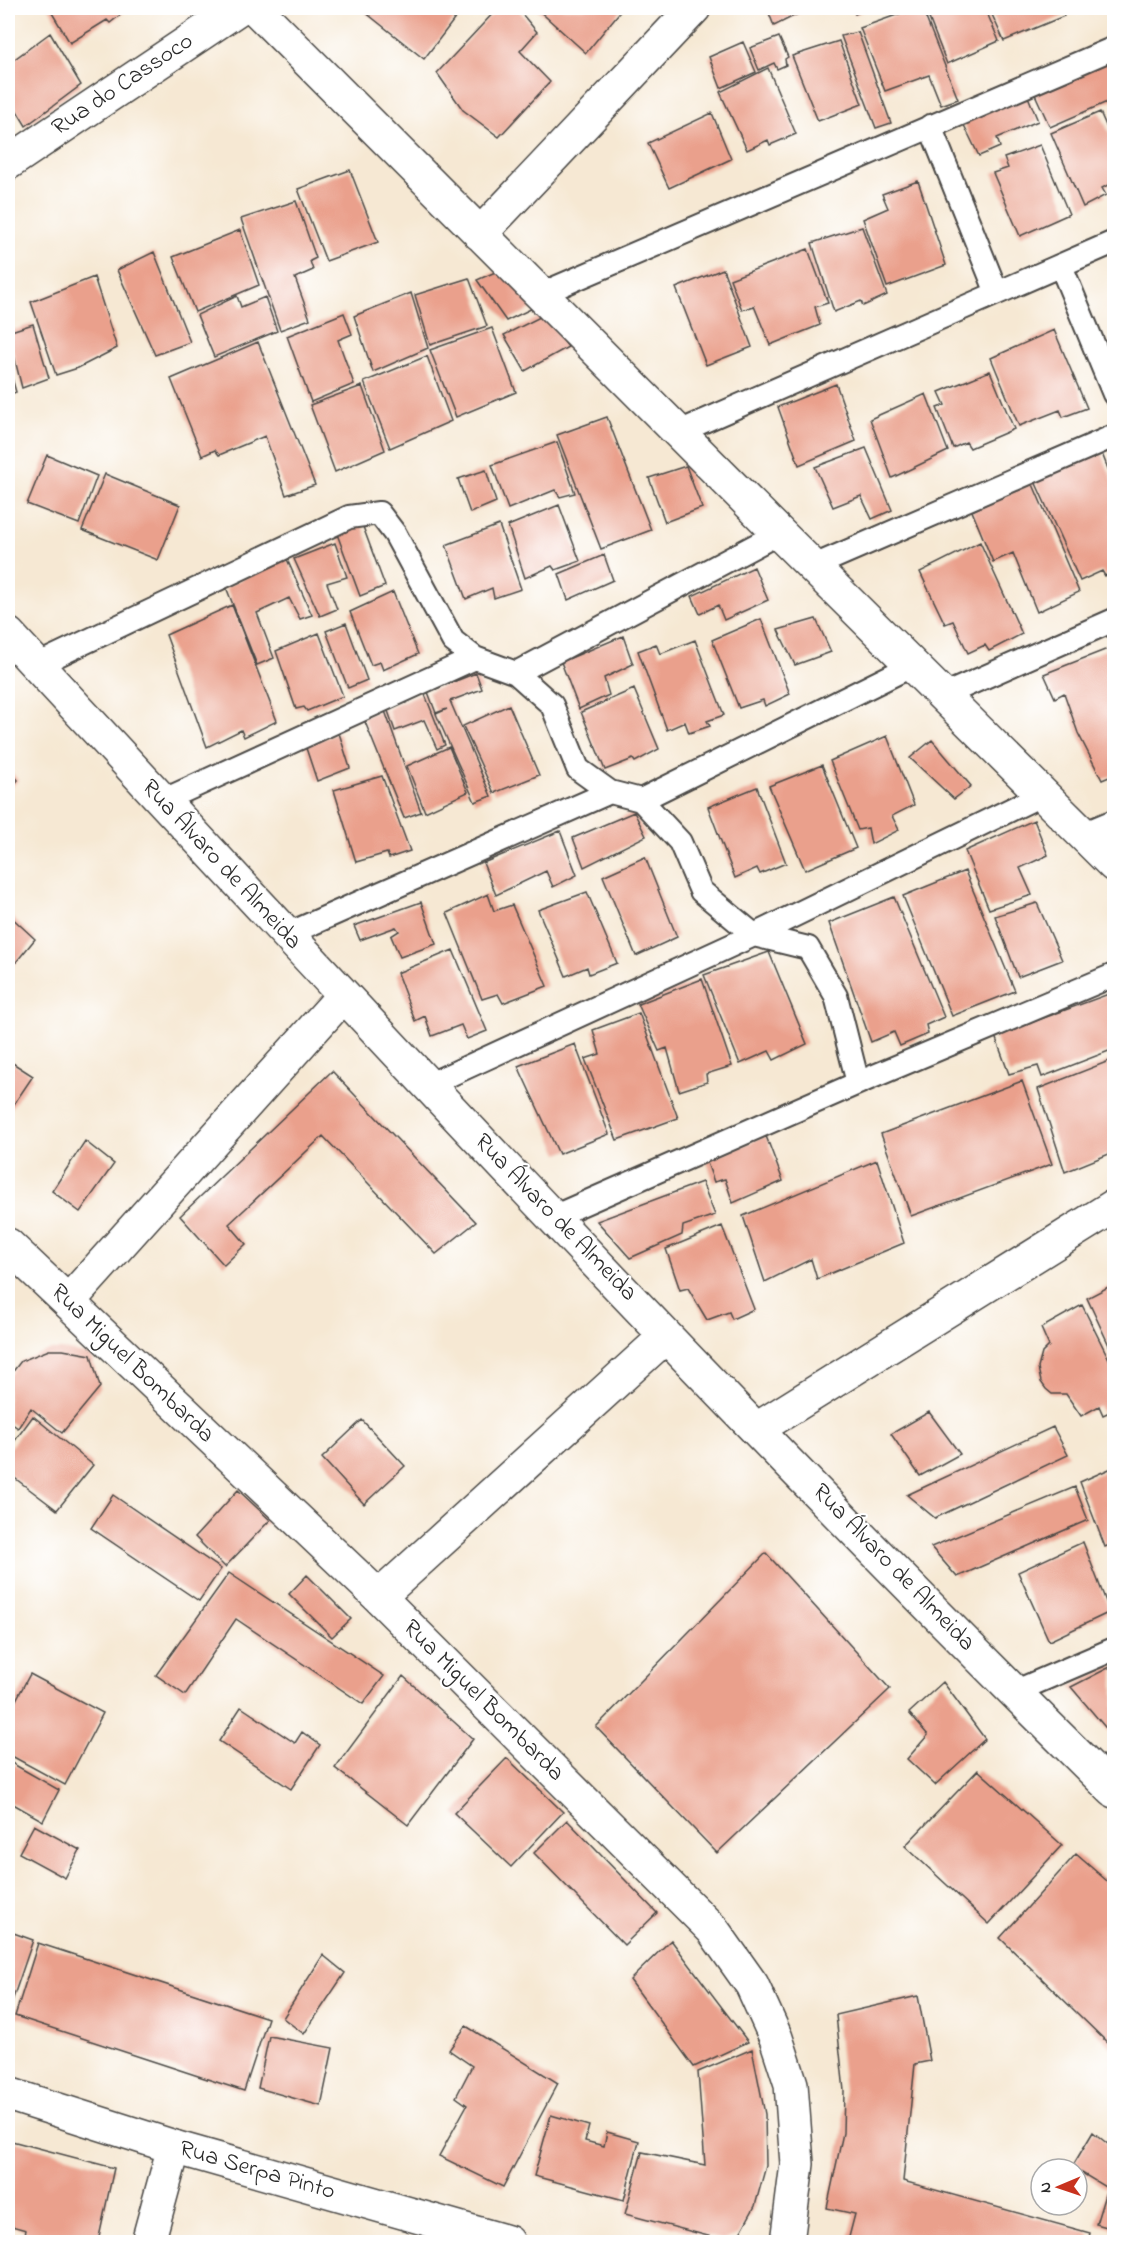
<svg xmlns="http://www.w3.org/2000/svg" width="1122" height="2250" font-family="'Indie Flower',sans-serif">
<rect width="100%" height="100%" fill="#fff"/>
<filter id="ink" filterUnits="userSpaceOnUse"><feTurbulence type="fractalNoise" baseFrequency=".0167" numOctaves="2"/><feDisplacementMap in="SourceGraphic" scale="12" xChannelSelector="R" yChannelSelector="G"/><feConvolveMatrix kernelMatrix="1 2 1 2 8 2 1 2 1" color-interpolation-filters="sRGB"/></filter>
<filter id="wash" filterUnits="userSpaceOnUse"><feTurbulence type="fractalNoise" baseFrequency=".008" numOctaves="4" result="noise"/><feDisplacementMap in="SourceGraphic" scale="24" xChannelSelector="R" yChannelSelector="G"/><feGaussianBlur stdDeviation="1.35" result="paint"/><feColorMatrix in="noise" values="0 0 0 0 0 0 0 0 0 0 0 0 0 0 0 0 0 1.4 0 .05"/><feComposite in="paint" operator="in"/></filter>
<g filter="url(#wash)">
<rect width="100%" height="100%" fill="#f6e8d3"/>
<g id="blocks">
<path fill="#eaa08c" d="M49,8h80l-19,15 -3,-3 -37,23z
M360,8h103l-39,51z
M498,8h19l20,24 -17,19 30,31 -51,55 -36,-27 -26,-37z
M536,8h87l-37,45z
M767,8h43l-36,18z
M851,8h18l-14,6z
M916,8h6l36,91 -17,6 -12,-30 -44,16 -25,-63z
M925,8h60l14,33 -52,23z
M989,8h72l3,8 -60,25z
M858,32l33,91 -15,5 -35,-92z
M50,33l31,52 -55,41 -18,-30v-32z
M779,37l9,20 -3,2 1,6 -9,4 -3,-6 -15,7 -9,-22z
M839,41l23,63 -44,17 -26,-65z
M743,42l13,30 -35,16 -12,-31z
M1114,55v44l-64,28 -17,-37z
M768,68l28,66 -26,11 -2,-5 -21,10 -27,-58z
M1027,94l11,27 -41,17 3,9 -21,9 -17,-35z
M1100,112l14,32v38l-12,6 4,7 -23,12 -32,-74z
M712,113l19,46 -62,29 -21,-45z
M1040,145l29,69 -49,22 -27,-63 15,-5 -4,-10z
M350,170l28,72 -52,19 -28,-72z
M918,181l28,84 -59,22 -24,-68 25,-11 -6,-14z
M296,201l20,57 -6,3 3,9 -18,8 15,41 -30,11 -39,-111z
M862,227l25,68 -24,11 -2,-5 -27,11 -22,-69z
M240,230l19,55 -64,27 -22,-55z
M808,249l20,54 -13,4 5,18 -50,20 -16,-39 -12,4 -12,-31z
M154,252l36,90 -35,13 -38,-85z
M723,269l29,78 -46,18 -30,-77z
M500,270l35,37 -29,14 -29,-41z
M94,277l23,71 -39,20 -22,7 -25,-73z
M469,278l18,48 -57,19 -15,-50z
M411,293l17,55 -55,24 -19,-56z
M237,296l4,11 24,-10 12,34 -63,26 -17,-42z
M344,313l8,21 -14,6 16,44 -43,18 -24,-66z
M544,315l24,32 -43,24 -21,-36z
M33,324l16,54 -27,10 -14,-56z
M492,328l24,64 -60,25 -26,-67z
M1054,330l33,78 -24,9 -3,-7 -41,16 -28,-68z
M258,342l57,143 -29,10 -21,-59 -46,19 -4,-5 -13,6 -31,-77z
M427,356l24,65 -61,27 -26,-66z
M8,364l8,28 -8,3z
M990,371l24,58 -44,19 -4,-6 -13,6 -16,-40 8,-3 -6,-13z
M836,384l20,57 -57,24 -21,-58z
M362,386l23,64 -50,22 -25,-67z
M926,394l22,57 -56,27 -22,-59z
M607,417l44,113 -50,19 -44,-114z
M557,442l18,51 -15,4 -5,-7 -47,19 -16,-44z
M866,448l26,62 -20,9 -11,-23 -28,11 -18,-40z
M1101,451l13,33v87l-9,5 -3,-5 -22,10 -46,-102z
M47,455l50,21 -18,48 -52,-20z
M686,466l16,42 -37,14 -16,-44z
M486,470l10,32 -26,11 -12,-34z
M105,474l75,31 -22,55 -76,-30z
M1032,482l47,110 -42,20 -24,-59 -20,9 -21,-51z
M559,505l21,56 -25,9 -3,-4 -27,12 -17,-52z
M362,524l23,62 -25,10 -23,-62z
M499,525l22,64 -27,9 -2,-10 -26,11 -20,-54z
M980,542l42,92 -33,17 -4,-6 -17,8 -15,-32 -8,3 -25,-52z
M335,543l12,34 -20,6 10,26 -17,7 -26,-57z
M604,555l9,25 -45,20 -9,-26z
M286,557l26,58 -12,4 -11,-21 -32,15 17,45 -17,7 -31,-78z
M754,567l14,33 -44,20 -6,-15 -18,9 -8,-18z
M393,592l25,62 -35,16 -3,-8 -9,3 -21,-53z
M232,605l45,116 -33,16 -3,-7 -34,17 -41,-112z
M761,619l29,75 -25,12 -2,-6 -24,8 -27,-68z
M816,619l15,33 -36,13 -17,-35z
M346,623l21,57 -19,8 -22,-57z
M319,633l24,63 -36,15 -3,-4 -8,2 -20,-58z
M623,636l10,28 -29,14 5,17 -30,14 -18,-47z
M695,640l29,75 -17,6 3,5 -21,7 -4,-11 -18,8 -29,-79 18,-7 4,10z
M1110,648l4,12v115l-12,5 -24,-47 -14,-40 -9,5 -11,-24z
M476,673l6,16 -32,12 41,95 -16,6 -39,-88 11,-5 -11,4 -8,-21z
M634,689l25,60 -24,13 -2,-3 -28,11 -24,-58z
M424,692l21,53 -8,4 -13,-29 -29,11 -8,-23z
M509,705l30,70 -45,18 -31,-67z
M384,708l37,104 -17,6 -41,-101z
M339,733l11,35 -33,13 -12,-36z
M887,736l27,69 -22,11 7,14 -28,14 -3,-16 -10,2 -28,-69z
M932,740l39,46 -17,13 -44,-41z
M449,747l19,45 -43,20 -18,-46z
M822,765l34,83 -51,22 -36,-84z
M8,769l10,11 -10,11z
M382,776l28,75 -21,7 -2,-5 -31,9 -22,-72z
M757,787l29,76 -26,11 -3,-6 -22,10 -27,-71z
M634,812l12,24 -62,31 -11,-29z
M1034,820l14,35 -28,13 12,27 -43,14 -24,-58z
M560,831l17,44 -24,12 -7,-16 -50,24 -13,-32z
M645,857l32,80 -41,19 -33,-80z
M965,871l50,120 -63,25 -49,-120z
M587,892l30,71 -28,11 -2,-7 -21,9 -28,-66z
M488,894l6,17 18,-6 35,81 -44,17 -5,-9 -16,5 -35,-86z
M894,897l50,120 -18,8 2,9 -28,12 -6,-14 -23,10 -42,-119z
M421,902l15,42 -36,13 -9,-21 8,-5 -3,-4 -36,13 -6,-14z
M1037,903l25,57 -44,17 -23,-61z
M8,914l27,25 -27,33z
M453,950l34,81 -20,8 -6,-14 -29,11 -7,-20 -10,5 -18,-48z
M769,952l38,92 -33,16 -5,-9 -29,13 -36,-89z
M702,979l30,87 -26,8 1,8 -28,9 -12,-43 -8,3 -21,-47z
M1114,992v57l-72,28 -4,-11 -29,8 -14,-38z
M639,1013l39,105 -61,22 -32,-81 15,-5 -7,-24z
M575,1044l34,90 -50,20 -41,-88z
M1114,1059v93l-49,20 -27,-83z
M8,1060l25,16 -25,37z
M332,1071l144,151 -40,32 -113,-118 -94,88 17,20 -22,21 -44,-49z
M1022,1081l30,83 -141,52 -30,-82z
M766,1136l17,45 -50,22 -8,-24 -11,3 -8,-22z
M85,1141l29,23 -34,48 -28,-21z
M877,1160l27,83 -87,36 -6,-20 -46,23 -22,-66z
M702,1182l13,33 -32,11 -1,9 -52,23 -33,-37z
M722,1226l32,83 -22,10 -3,-7 -22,8 -19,-32 -8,2 -14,-41z
M1114,1284v72l-27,-58z
M1082,1305l32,64v41l-11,5 -4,-9 -18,10 -15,-22h-14l-6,-5 -5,-7 -3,-14 4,-15 7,-7 -8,-18z
M49,1350h14l28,5 9,32 -38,46 -31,-25 -13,20 -10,-7v-41l3,-6 10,-13z
M929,1412l31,42 -40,22 -29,-42z
M33,1416l60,49 -36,45 -49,-37v-23z
M362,1420l43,46 -41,38 -42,-46z
M1053,1427l15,28 -133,63 -28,-23z
M1114,1467v36l-3,1 3,9v30l-9,4 -25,-65z
M1075,1487l13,33 -131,57 -26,-30z
M238,1490l32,30 -45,47 -30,-30z
M113,1495l108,74 -22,32 -108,-73z
M1083,1542l27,70 -61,29 -31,-69z
M766,1553l124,136 -173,164 -121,-126z
M229,1573l155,103 -21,28 -127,-85 -51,76 -29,-20z
M307,1575l44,44 -19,18 -43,-43z
M1114,1665v65l-4,3 -39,-46z
M30,1674l73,39 -38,72 -57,-31v-39z
M403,1676l70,63 -65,86 -73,-57z
M943,1682l42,57 -50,46 -28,-26 21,-24 -19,-22z
M241,1707l54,36 7,-11 18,13 -29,44 -72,-48z
M507,1758l56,54 -52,55 -57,-54z
M8,1761l51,29 -16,31 -35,-20z
M978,1770l84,75 -73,79 -84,-78z
M567,1820l90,93 -33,32 -90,-92z
M34,1825l46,25 -15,28 -46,-25z
M1076,1854l38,33v162l-114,-111z
M8,1931l25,9 -25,73z
M671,1940l77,102 -54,25 -64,-87z
M38,1943l230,75 -24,73 -229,-75z
M323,1955l22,18 -41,61 -21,-16z
M918,1996l12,65 -15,3 -12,117 187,52 -2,9 -240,-1 7,-27 -28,-6 16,-75 1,-42 -8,-76z
M466,2026l92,57 -55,104 -64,-31 28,-51 -11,-8 16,-31 -23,-16z
M269,2036l64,12 -12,58 -63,-18z
M752,2049l13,65 1,52 -11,40 -16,29 -16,5 -98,-26 17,-62 63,13 -7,-93z
M551,2115l38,11 -4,15 19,5 3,-14 32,9 -15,59 -90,-24z
M1093,2132l21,17v80l-18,-5 11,-36 -35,-21z
M8,2140l106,28 -16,74h-75l3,-12 -18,-5z"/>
</g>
</g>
<g filter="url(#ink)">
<use href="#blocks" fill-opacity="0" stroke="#494744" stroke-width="1.5"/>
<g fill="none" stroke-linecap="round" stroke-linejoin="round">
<g stroke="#494744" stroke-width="26">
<path id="service" d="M930,126l67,167
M1061,266l53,128
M541,294l573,-246
M679,432l435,-190
M814,566l300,-130
M37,665l312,-148 30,-4 16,21 58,107 22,17 41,15 36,32 26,64 32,23 31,8 39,42 21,49 53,44 54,13 28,48 22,87
M516,673l263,-140
M944,695l170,-75
M641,800l272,-135
M162,801l313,-143
M1083,834l31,-13
M286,935l324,-143
M428,1085l326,-150 289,-141
M553,1217l305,-134 256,-108
M1014,1692l100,-43"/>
</g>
<g stroke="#494744" stroke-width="36">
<path id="minor" d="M255,8l524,525 335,332
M8,163l231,-155
M480,234l214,-226
M8,634c362,391 726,783 1106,1157
M8,1245l371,352 334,333 39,55 24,53 15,46 6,80 -10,78
M68,1302l275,-306
M757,1429l357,-223
M379,1597l287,-261
M148,2242l26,-95"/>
</g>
<g stroke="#494744" stroke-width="36">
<path id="tertiary" d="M8,2094l166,53 334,95"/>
</g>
<use href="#service" stroke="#fff" stroke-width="22"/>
<use href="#minor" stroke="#fff" stroke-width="33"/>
<use href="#tertiary" stroke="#fff" stroke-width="33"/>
</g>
</g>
<g text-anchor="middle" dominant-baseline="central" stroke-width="4.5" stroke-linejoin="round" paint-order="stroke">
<g font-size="24" fill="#2b2b2b" stroke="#fff">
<text transform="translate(123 85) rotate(-34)">Rua do Cassoco</text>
<text transform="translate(221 865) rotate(47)">Rua Álvaro de Almeida</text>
<text transform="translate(555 1218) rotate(46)">Rua Álvaro de Almeida</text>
<text transform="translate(132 1364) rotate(44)">Rua Miguel Bombarda</text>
<text transform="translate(893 1568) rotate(46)">Rua Álvaro de Almeida</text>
<text transform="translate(483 1701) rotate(45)">Rua Miguel Bombarda</text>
<text transform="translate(257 2171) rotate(16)">Rua Serpa Pinto</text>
</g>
</g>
<rect width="1122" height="2250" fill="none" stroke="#fff" stroke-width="30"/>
<g transform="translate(1059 2187) rotate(268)"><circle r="28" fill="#ffffff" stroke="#aaaaaa" stroke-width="1.5"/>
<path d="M0-4.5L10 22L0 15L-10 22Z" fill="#c8321e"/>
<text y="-9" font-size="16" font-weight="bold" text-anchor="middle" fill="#2b2b2b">N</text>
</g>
</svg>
